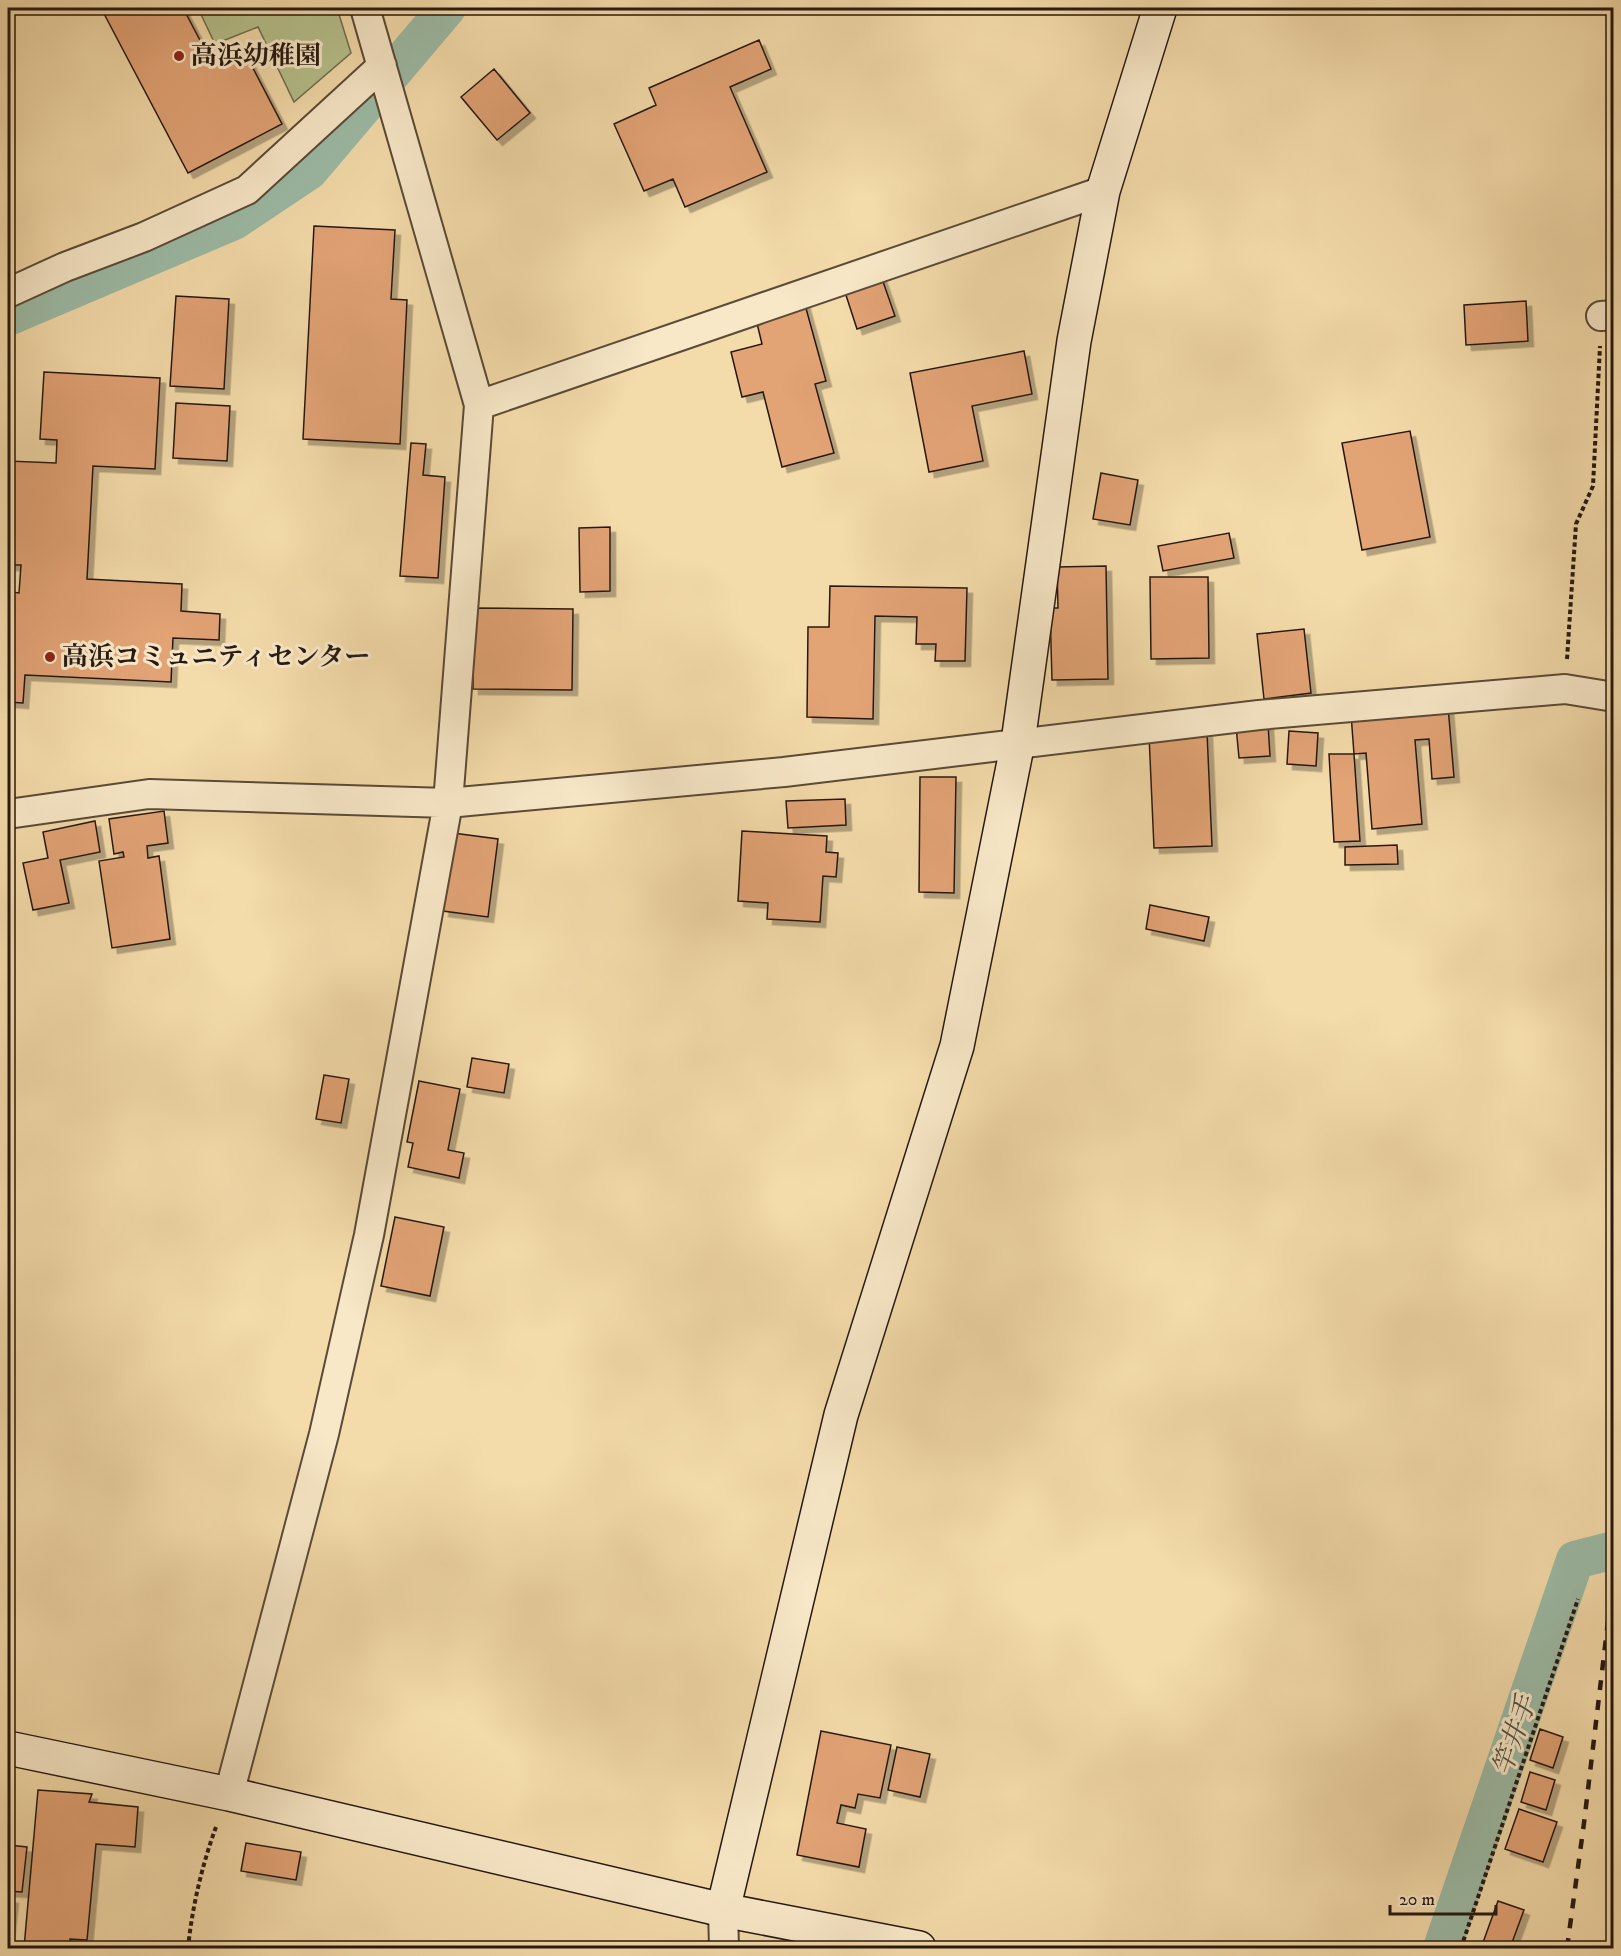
<svg xmlns="http://www.w3.org/2000/svg" width="1621" height="1956" font-family="'IM FELL DW Pica','Noto Serif JP',serif">
<defs>
<filter id="shadow"><feDropShadow dx="5.5" dy="5.5" stdDeviation="0" flood-color="#0004"/></filter>
</defs>
<rect width="100%" height="100%" fill="#f4dbaa"/>
<filter id="stains"><feTurbulence type="fractalNoise" baseFrequency=".00333" numOctaves="4"/><feColorMatrix values="0 0 0 0 .2 0 0 0 0 .09 0 0 0 0 .02 0 0 0 .5 -.17"/></filter>
<radialGradient id="worn" r=".72"><stop offset=".6" stop-color="#630" stop-opacity="0"/><stop offset="1" stop-color="#630" stop-opacity=".3"/></radialGradient>
<path fill="#b6c18c" stroke="#6e6d4e" stroke-width="1.5" d="M198,8h139l14,45 -57,49 -36,-75 -43,17z"/>
<g fill="none" stroke-linecap="round" stroke-linejoin="round">
<path stroke="#9cbba6" stroke-width="38" d="M8,317l226,-96 75,-50 138,-163
M1442,1948l133,-388 39,-10"/>
</g>
<path fill="#e2a375" stroke="#271911" stroke-width="1.5" filter="url(#shadow)" d="M101,8h82l28,53 30,-16 41,79 -94,49z
M759,40l12,29 -41,18 37,85 -82,35 -12,-28 -29,12 -30,-67 42,-19 -7,-17z
M494,69l36,44 -33,27 -36,-43z
M314,226l81,4 -4,69 16,1 -7,144 -97,-5z
M880,273l15,43 -38,13 -14,-43z
M176,296l53,3 -5,90 -54,-3z
M804,301l22,80 -11,3 19,69 -52,14 -19,-75 -21,5 -11,-45 31,-8 -7,-29z
M1526,301l2,40 -62,4 -2,-40z
M1024,351l8,43 -60,12 11,55 -54,11 -19,-99z
M44,372l116,6 -5,91 -62,-3 -6,113 95,5 -1,27 39,3 -1,26 -46,-2 -2,44 -146,-7 -2,28 -15,-1 4,-110 7,1 2,-28h-13v-104l48,2 1,-23 -17,-1z
M176,403l54,3 -3,55 -54,-3z
M1410,431l20,106 -68,13 -20,-107z
M411,443l15,1 -3,31 22,2 -7,101 -38,-2z
M1101,473l37,7 -8,45 -37,-6z
M610,527v64l-30,1 -1,-64z
M1229,533l5,25 -71,13 -5,-25z
M1106,566l2,113 -56,1 -2,-72h8l-1,-41z
M1150,577h58l1,81 -58,1z
M830,586l137,2 -2,73h-30l1,-17h-20l1,-27 -42,-1 -2,103 -66,-2 1,-90h21z
M474,608l99,1 -1,81 -99,-1z
M1304,629l7,64 -47,6 -7,-65z
M1448,706l6,71 -22,2 -3,-40 -14,1 7,84 -50,5 -6,-76 -12,1 -3,-40z
M1268,724l2,32 -31,2 -3,-32z
M1289,731l29,2 -2,33 -29,-2z
M1207,732l5,114 -58,2 -5,-113z
M1329,754h25l6,87 -26,1z
M920,777h36l-2,116 -35,-1z
M845,799l1,26 -58,3 -2,-27z
M164,811l4,32 -21,3 1,12 11,-2 11,83 -58,9 -13,-87 25,-4 -1,-5 -9,2 -5,-35z
M95,821l5,31 -40,8 9,43 -36,7 -10,-47 25,-5 -5,-26z
M742,831l85,5 -1,16 12,1 -2,24 -13,-1 -3,46 -53,-3 1,-16 -30,-2z
M453,833l45,6 -10,78 -45,-6z
M1397,845l1,19 -53,1v-18z
M1150,905l59,12 -5,24 -58,-12z
M472,1058l37,6 -5,29 -37,-6z
M324,1075l25,4 -8,44 -25,-4z
M419,1081l41,8 -12,61 16,3 -5,25 -51,-11 5,-24 -6,-1z
M395,1217l49,10 -14,69 -49,-10z
M1540,1729l23,8 -10,31 -23,-8z
M821,1731l70,14 -11,53 -22,-4 -3,14 -14,-3 -4,18 29,6 -7,38 -62,-12z
M897,1747l33,7 -10,43 -32,-7z
M1530,1772l25,8 -9,30 -25,-8z
M38,1790l54,4 -3,8 49,5 -3,40 -39,-3 -9,96 -17,-1v9h-46z
M1519,1809l38,13 -14,40 -38,-13z
M246,1843l55,9 -5,28 -55,-9z
M8,1845l19,2 -5,45 -14,-1z
M8,1897l5,1 -5,45z
M1498,1901l26,9 -14,38h-29z"/>
<g fill="none" stroke-linecap="round" stroke-linejoin="round">
<g stroke="#5a4a37" stroke-width="32">
<path id="street" d="M8,293l57,-26 79,-30 103,-47 135,-124
M1601,316l13,-1
M479,405l624,-214
M8,814l141,-20 299,9 336,-31 475,-57 306,-26 49,8
M229,1794l95,-360 45,-199 79,-432 31,-398 -114,-397
M723,1910l1,38"/>
</g>
<g stroke="#271911" stroke-width="36">
<path id="secondary" d="M8,1748l221,46 494,116 196,38
M723,1910l118,-495 116,-369 61,-304 56,-401 29,-150 57,-183"/>
</g>
<path stroke="#271911" stroke-width="4" stroke-dasharray="4.5 3" stroke-linecap="butt" d="M1567,659l9,-135 17,-38 7,-140
M188,1948c4,-40 14,-83 28,-121
M1461,1948l117,-349"/>
<use href="#street" stroke="#f8e8c8" stroke-width="28"/>
<use href="#secondary" stroke="#f8e8c8" stroke-width="33"/>
<path stroke="#271911" stroke-width="4.5" stroke-dasharray="10 10" stroke-linecap="butt" d="M1567,1948l17,-125 30,-252"/>
</g>
<g fill="#8f2418" stroke="#f8e8c8" stroke-width="2">
<circle cx="179" cy="56" r="6"/>
<circle cx="50" cy="657" r="6"/>
</g>
<g text-anchor="middle" dominant-baseline="central" stroke-width="6" stroke-linejoin="round" paint-order="stroke">
<g font-size="26" font-weight="bold" fill="#271911" stroke="#f8e8c8" text-anchor="start">
<text x="191" y="56">高浜幼稚園</text>
<text x="62" y="657">高浜コミュニティセンター</text>
</g>
<g font-size="27" font-style="italic" fill="#505245" stroke="#f8e8c8">
<text transform="translate(1515 1736) rotate(-71)">竿井手</text>
</g>
</g>
<rect width="1621" height="1956" fill="none" stroke="#f4dbaa" stroke-width="30"/>
<rect x="9" y="9" width="1603" height="1938" fill="none" stroke="#271911" stroke-width="3"/>
<rect x="15" y="15" width="1591" height="1926" fill="none" stroke="#271911" stroke-width="1.5"/>
<path d="M1390 1905v9h106v-9" fill="none" stroke="#271911" stroke-width="3"/>
<text x="1399" y="1905" font-size="18" fill="#271911" stroke="#f8e8c8" stroke-width="4.5" paint-order="stroke">20 m</text>
<rect width="100%" height="100%" filter="url(#stains)"/>
<rect width="100%" height="100%" fill="url(#worn)"/>
</svg>
